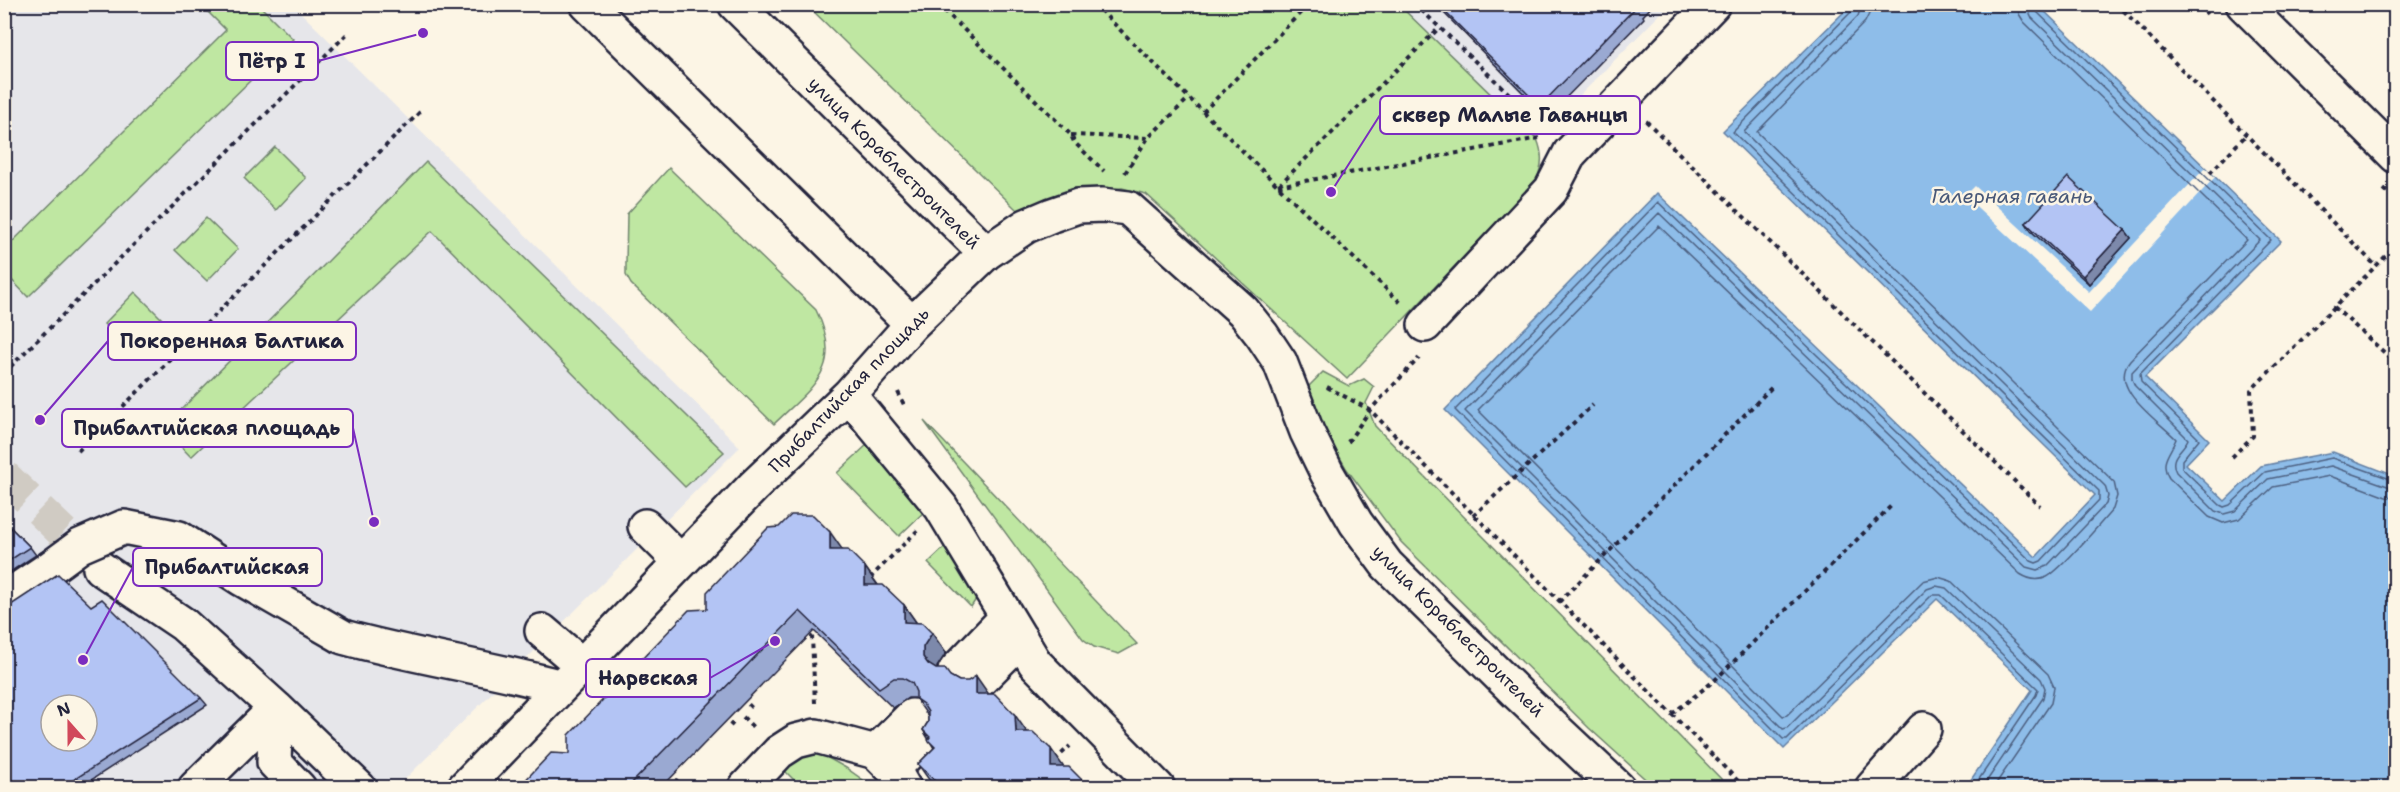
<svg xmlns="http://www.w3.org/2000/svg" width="2400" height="792" font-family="'Shantell Sans',sans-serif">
<rect width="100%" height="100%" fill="#fcf5e5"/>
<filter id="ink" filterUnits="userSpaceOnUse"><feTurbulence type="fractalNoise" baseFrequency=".0167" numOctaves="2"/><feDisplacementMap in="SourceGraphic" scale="12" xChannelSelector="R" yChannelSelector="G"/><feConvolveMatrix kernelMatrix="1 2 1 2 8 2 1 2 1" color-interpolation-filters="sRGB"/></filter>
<g filter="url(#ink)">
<path fill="#e6e6ea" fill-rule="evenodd" d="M5,5h288l447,442 -343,340 -392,1zM51,705h36v36h-36z
M1399,5h270l-132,134z"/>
<path fill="#bfe7a2" stroke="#70846e" stroke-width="1.5" d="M201,5h58l34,34 -265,258 -23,-24v-24l221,-219z
M807,5h592l138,134c6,15 6,26 -1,42l-189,198 -201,-185 -24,-6 -15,1 -89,22z
M275,147l31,31 -30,32 -32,-32z
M426,162l298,290 -39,35 -253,-256 -241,226 -28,-29z
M669,168l147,142c29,58 -3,76 -42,114l-143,-140 -5,-9v-11l1,-50z
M206,218l32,31 -31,32 -32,-31z
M135,292l31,31 -30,32 -32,-31z
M1323,372l26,14 15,-7 10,8 -8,16 9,23 354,361h-75l-65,-59 -188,-186 -55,-74 -37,-64 -2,-16z
M924,421l213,223 -18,10 -25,-7 -11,-8z
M870,442l55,69 -26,25 -62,-63z
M944,548l34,48 -7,11 -43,-44z
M814,750l32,18 27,19h-72l-20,-20z"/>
<path fill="#8ebde9" stroke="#637fa3" stroke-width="1.5" d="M1851,5h187l243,236 -136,136 64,63 -23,24 39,37 36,-35 72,-14 62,24v311h-429l66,-97 -95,-91 -153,150 -339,-339 212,-217 379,364 59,-62 -372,-364z"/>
<path fill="#fcf5e5" d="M2205,168l10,9 -125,135 -125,-116 10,-10 114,106z"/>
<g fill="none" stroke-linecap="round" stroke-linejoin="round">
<path stroke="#4d6081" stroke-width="1.5" d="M1854,4l-2,7 -119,121 366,359v9l-58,61 -5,2 -5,-2 -373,-359 -203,208 328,329h4l145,-144h9l97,94 -2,6 -63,93
M1862,4l-4,12 -114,116 361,354 3,10 -2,8 -59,62 -10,4 -11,-3 -367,-354 -194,198 318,318 4,-1 140,-139 9,-3 10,2 95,91 4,9 -2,10 -61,90
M1871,4l-2,10 -4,8 -108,110 357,350 3,14 -4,13c-12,14 -53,61 -66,68 -10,5 -19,2 -27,-3l-361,-348 -181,184 305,306 4,-1 136,-134 15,-4 13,4 97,93 6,13 -3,16 -58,85
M2017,4l2,10 5,8 223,218 -117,120c-23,28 28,60 46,79 -6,15 -17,22 -7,39l40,39 14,6 16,-4 34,-32 57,-11 56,21 10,1
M2026,4l5,13 229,223 -128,132v7l3,7 53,53c-5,12 -20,17 -12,33l39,39 9,3 11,-3 33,-32 63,-13 65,23
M2034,4l2,7 235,229 -131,134 1,8 58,57 -17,21v8l38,37 4,2 6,-2 35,-33 67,-14 64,23"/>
<path stroke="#d0cbc3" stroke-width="33" stroke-dasharray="33 16" stroke-linecap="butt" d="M4,476l94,90"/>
<g stroke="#22223b" stroke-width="38">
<path id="minor" d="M587,4l325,320
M735,4l251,249
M2243,4l153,152
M1425,325l126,-135 19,-37 143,-149
M849,395l92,112 94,156 123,125
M645,526l36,36
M100,568l83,56 93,84 83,80
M4,599l46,-31
M542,631l40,34
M343,637c72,20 146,30 218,50
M955,671l52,-54
M977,683l44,-44
M276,708l-2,54 25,26
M876,752l36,-36
M893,769l31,-32
M195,788l81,-80
M464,788l289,-301 96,-92 63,-71 74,-71 40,-27 26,-11 26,-9 24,-1 26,3 115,103 19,24 18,27 27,70 20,41 29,50 31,42 131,129 100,94
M745,788l34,-36 17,-11 20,-5 60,16 17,17 11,19
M1872,788l52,-59"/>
</g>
<path stroke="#22223b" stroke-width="4" stroke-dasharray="4.5 4.5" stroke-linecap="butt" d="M938,4l133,131 3,7 30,29
M1094,4l184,182 123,117
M1415,4l131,125
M2117,4l259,262
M2198,4l12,13
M1203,112l106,-108
M1646,121l394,385
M1071,135l77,3
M1125,173l23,-35 41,-40
M2210,173l37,-39
M1279,185l160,-157
M1278,186l261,-48
M2384,189l12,11
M2334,307l62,56
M4,373l344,-340
M1327,387l43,23 375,378
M898,392l7,15
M1348,442l22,-32 49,-52
M78,451l345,-342
M2232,457l21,-21 -2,-46 145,-144
M1473,516l120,-111
M870,578l47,-47
M1559,602l215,-217
M742,698l10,10
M815,703l-3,-66 4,-4
M1672,714l43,-34 178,-176
M723,717l10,9
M743,717l12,12
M1055,760l15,-14
M669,773l10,10"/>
<use href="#minor" stroke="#fcf5e5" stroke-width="33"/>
<g stroke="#22223b" stroke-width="38" stroke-linecap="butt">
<path id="minor-bridge" d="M50,568l30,-22 44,-19 55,11 63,41 101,58"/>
</g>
<use href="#minor-bridge" stroke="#fcf5e5" stroke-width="33"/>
</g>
<path fill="#9aa9d2" stroke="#22223b" stroke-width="1.5" d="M1435,4h219l-11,12 1,2 -97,99z
M2381,4h15v16z
M2026,223l99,7 6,8 -42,46 -58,-53z
M4,521l26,26 6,8 -32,21z
M842,550l23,17 13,18 26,20 12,17 30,31 -9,14v2l22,12 30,13 74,73 26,21h-153l-4,-4 -14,-20 16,-16 -11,-18 5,-8v-6l-12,-17v-1h-8l-15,10 -79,-77 -153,157h-143l51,-34 138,-145z
M91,606l110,92 6,7 -128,83h-75z"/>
<path fill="#7d89ab" stroke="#22223b" stroke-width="1.5" d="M2125,230l6,8 -42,46 -6,-8z
M830,532l14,20 -14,-2z
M865,567l14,20 -14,-2z
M904,605l14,20 -14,-3z
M932,633l14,20 -9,14v10l5,7 -19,-27v-10z
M976,676l14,20 -14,-2z
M1015,715l14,20 -13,-3z
M1051,749l14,20 -14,-2z"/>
<path fill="#b3c4f4" stroke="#22223b" stroke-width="1.5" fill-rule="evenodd" d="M1437,4h198v1l1,2 -96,99z
M2386,4h10v11z
M2068,177l57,53 -42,46 -57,-53z
M791,515h22l17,17v18h18l17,17v18h18l21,20v17l18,1 10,10 -9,14v10l5,7 8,5h9l5,7 9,5h9l8,-5v18h19l20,21 1,17h17l18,17v18h18l19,19v2h-146l-24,-24 17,-17 -7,-7 2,-3 -7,-7 5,-8v-10l-5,-8 -7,-5v-7l-4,-9 -9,-5h-9l-15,10 -79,-77 -173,177h-109l33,-35 18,1v-19l51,-53 18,-1v-18l51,-53 18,-1v-17l61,-64 11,-1z
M4,521l26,26 -26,17z
M58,574l33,32 11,-7 99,99 -140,90h-57v-180l4,-1zM51,705h36v36h-36z"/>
</g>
<g text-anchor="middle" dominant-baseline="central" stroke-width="5" stroke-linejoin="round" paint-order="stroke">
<g font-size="18" fill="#22223b" stroke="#fcf5e5">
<text transform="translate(894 163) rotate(45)">улица Кораблестроителей</text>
<text transform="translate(849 390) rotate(-46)">Прибалтийская площадь</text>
<text transform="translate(1458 631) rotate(45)">улица Кораблестроителей</text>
</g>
<g font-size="20" font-style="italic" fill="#485878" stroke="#fcf5e5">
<text x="2012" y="196">Галерная гавань</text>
</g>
</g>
<path fill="none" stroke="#7b2cbf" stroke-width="2" d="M423 33L318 61M1331 192L1380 115M40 420L108 341M374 522L353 428M83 660L133 567M775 641L710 678"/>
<g fill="#7b2cbf" stroke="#fcf5e5" stroke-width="2">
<circle cx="423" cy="33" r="6"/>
<circle cx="1331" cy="192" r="6"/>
<circle cx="40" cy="420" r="6"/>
<circle cx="374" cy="522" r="6"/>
<circle cx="83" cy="660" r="6"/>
<circle cx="775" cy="641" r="6"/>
</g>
<g fill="#fcf5e5" stroke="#7b2cbf" stroke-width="2">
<rect x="226" y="42" width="92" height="38" rx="6"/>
<rect x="1380" y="96" width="260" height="38" rx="6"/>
<rect x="108" y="322" width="248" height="38" rx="6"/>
<rect x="62" y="409" width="291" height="38" rx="6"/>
<rect x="133" y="548" width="189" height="38" rx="6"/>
<rect x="586" y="659" width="124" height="38" rx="6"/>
</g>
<g font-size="20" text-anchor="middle" font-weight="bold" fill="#22223b">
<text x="272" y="68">Пётр I</text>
<text x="1510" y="122">сквер Малые Гаванцы</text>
<text x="232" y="348">Покоренная Балтика</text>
<text x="207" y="435">Прибалтийская площадь</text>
<text x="227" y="574">Прибалтийская</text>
<text x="648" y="685">Нарвская</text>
</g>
<rect width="2400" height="792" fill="none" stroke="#fcf5e5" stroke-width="24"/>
<rect x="12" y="12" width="2376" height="768" fill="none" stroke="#22223b" stroke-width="2" filter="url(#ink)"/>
<g transform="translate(69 723) rotate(339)"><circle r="28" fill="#fcf5e5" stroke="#a5a1a1" stroke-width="1.5"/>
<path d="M0-4.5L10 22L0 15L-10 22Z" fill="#d1495b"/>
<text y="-9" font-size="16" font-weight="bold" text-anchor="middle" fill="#22223b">N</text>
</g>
</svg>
